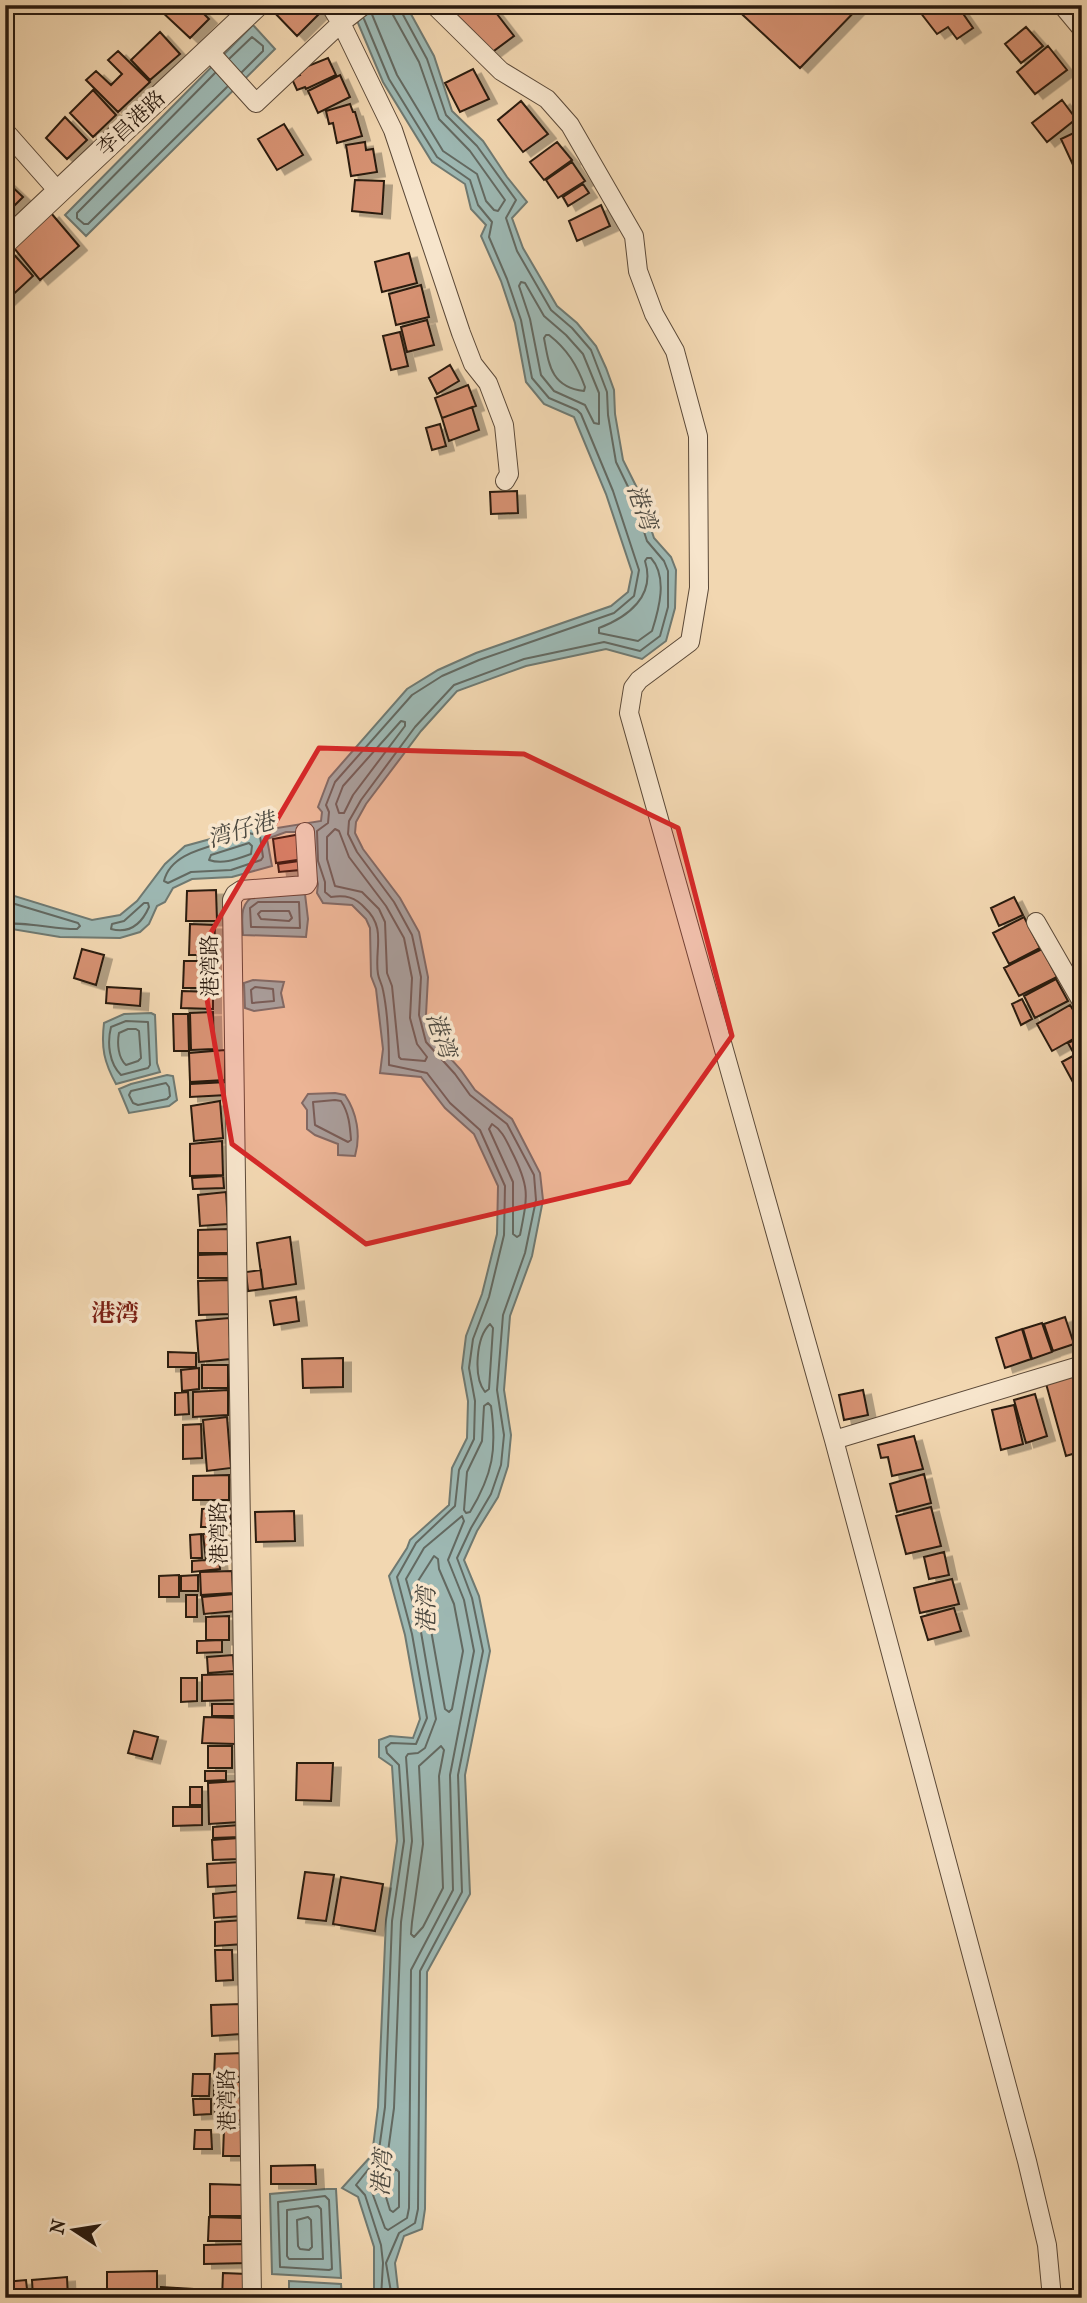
<svg xmlns="http://www.w3.org/2000/svg" width="1087" height="2303" font-family="'IM FELL French Canon','Noto Serif SC',serif">
<defs>
<filter id="shadow"><feDropShadow dx="8" dy="4.5" stdDeviation="0" flood-color="#0004"/></filter>
</defs>
<rect width="100%" height="100%" fill="#f2d7b1"/>
<filter id="stains"><feTurbulence type="fractalNoise" baseFrequency=".00286" numOctaves="4"/><feColorMatrix values="0 0 0 0 .2 0 0 0 0 .09 0 0 0 0 .02 0 0 0 .5 -.17"/></filter>
<radialGradient id="worn" r=".72"><stop offset=".6" stop-color="#630" stop-opacity="0"/><stop offset="1" stop-color="#630" stop-opacity=".3"/></radialGradient>
<path fill="#9db8b3" stroke="#6f7971" stroke-width="2" d="M357,5h49l28,51 18,55 31,30 24,36 20,25 -15,16 11,30 34,58 20,17 19,23 10,22 8,22 1,24 8,46 16,32 15,46 17,19 5,13 -1,38 -9,33 -24,18 -36,-10 -80,17 -69,25 -36,40 -55,73 -10,18 -1,11 8,16 37,49 19,34 9,45 -2,38 6,23 29,32 14,20 37,29 28,54 3,27 -11,56 -22,60 -6,74 7,45 -3,31 -10,31 -21,34 -13,29 15,36 11,55 -25,124 5,119 -43,78 -2,237 -3,20 -18,7 -9,27 4,35h-25v-51l-16,-50 -16,-9 30,-33 6,-48 8,-187 11,-79 -5,-75 -13,-9v-17l11,-4 23,2 7,-19 -15,-84 -16,-59 18,-28 3,-8 39,-35 3,-37 15,-30 1,-37 -6,-33 4,-32 16,-42 15,-60 1,-48 -24,-52 -29,-26 -24,-31 -41,-4 3,-24 -7,-60 -5,-13 -1,-48 -4,-9 -14,-14 -29,-2 -6,-10 1,-9 -13,-52h-19l-19,7 5,27 -40,11 -40,2 -19,9 -8,14 -8,4 -8,18 -9,8 -20,6 -60,-1 -48,-8 -7,6v-42l87,27 28,-5 17,-14 28,-37 20,-18 51,-14 12,-6 23,3 50,-8 1,-9 -4,-5 11,-29 78,-89 31,-19 38,-17 135,-47 17,-14 4,-20 -26,-78 -32,-77 -30,-13 -18,-22 -11,-59 -14,-42 -20,-45 5,-11 -15,-16 -6,-25 -33,-22 -49,-80 -28,-66z
M253,25l22,24 -189,187 -21,-21z
M305,894l3,25 -2,18 -63,-2c-1,-17 -4,-32 13,-40z
M253,980l31,2 -3,11 3,14 -30,4 -9,-3 -1,-25z
M151,1013l4,2 2,48 3,9 -44,12c-12,-22 -15,-36 -12,-61l20,-9z
M167,1075l6,1 4,24 -8,6 -40,7 -10,-24 12,-5z
M335,1093l10,2c12,18 16,40 10,61l-17,-1v-11l-23,-9 -8,-6v-19l-5,-7 6,-9z
M327,2189h9l5,89 -69,-4 -2,-80z
M289,2281l52,3 1,14h-53z"/>
<g fill="none" stroke-linecap="round" stroke-linejoin="round">
<path stroke="#636961" stroke-width="2" d="M371,12l26,63 46,76 34,23 9,27 8,9 4,1 7,-11 -35,-49 -31,-32 -20,-57 -26,-47 -1,-10
M364,19l25,60 48,78 33,23 8,25 14,17 -3,15 18,42 14,41 11,58 17,20 28,12 4,4 32,77 26,79 -5,26 -20,17 -135,47 -37,16 -30,19 -77,87 -9,23 3,7 -1,11 -11,8 1,30 7,21v10l6,5c15,-2 24,0 34,11 22,20 9,42 13,66 1,6 4,10 5,16 5,24 6,50 6,75l38,8 23,30 30,27 25,56 -1,49 -15,62 -16,42 -4,29 6,33 -1,38 -15,31 -4,36 -39,37 -19,34 15,57 15,84 -11,26 -25,-1 -5,4 1,6 12,12 5,76 -12,80 -7,186 -7,50 -22,28 9,10 16,50 2,18 -2,35
M230,58l22,-21 11,9v5l-21,21
M215,73l-138,140v5l7,6h4l139,-137
M521,282l4,1 19,33 22,19 17,19 16,39v31l-5,-1 -9,-18 -31,-14 -13,-16 -11,-56 -11,-33z
M546,335h3c18,14 28,30 36,52l-1,4c-33,-4 -35,-26 -40,-53z
M647,558h4c17,19 8,51 1,73l-14,10 -39,-8v-5c29,-11 57,-32 46,-67z
M401,721l4,1v4l-52,69 -9,18h-5l-3,-9 7,-18z
M335,829l4,2 10,26 37,49 18,32 8,40 -2,40 7,26 10,13 -2,4 -24,-2 -2,-2 -7,-71 -5,-13 -2,-51 -6,-13 -17,-17 -27,-6 -8,-27v-22z
M249,833l11,3 3,21 -2,3 -30,10 -40,2 -23,11 -4,-2c8,-34 59,-34 85,-48z
M249,843l3,3 -1,8c-14,5 -28,11 -42,6l2,-5z
M5,901l73,22 2,3 -3,3c-16,1 -63,-9 -72,-4
M258,902h41l1,26 -49,-1 -1,-19z
M144,903h4l1,4c-7,16 -19,27 -38,22l1,-5 12,-3z
M261,911h28l3,7 -3,3 -28,-2 -3,-5z
M255,987l18,2 1,12 -22,2 -1,-13z
M126,1021l22,1 2,43 -2,3 -27,7c-12,-12 -14,-32 -10,-48z
M128,1029h8l3,2 2,27 -3,3 -12,4c-8,-7 -9,-22 -7,-32z
M166,1083l3,4 1,9 -3,3 -29,6 -5,-2 -4,-8 2,-4z
M335,1100l6,1c8,12 9,25 10,39l-3,2 -33,-17 -2,-23z
M492,1124c10,6 14,16 19,26 19,37 17,45 9,85l-3,2 -4,-3v-52l-24,-53z
M490,1324l3,4 -4,61 -4,3c-12,-15 -9,-55 5,-68z
M488,1403l3,3c6,43 2,68 -21,106l-4,1 -2,-3 3,-38 15,-31 2,-35z
M462,1516l2,5 -16,39 16,40 10,51 -24,124 3,115 -42,80 -2,238 -2,10 -19,12 -3,-2 -16,-44 18,-25 7,-51 7,-186 11,-81 -6,-84 2,-3 10,-1 7,-5 11,-29 -15,-87 -15,-53 18,-31z
M434,1556l4,3 1,10 15,35 9,47 -11,58 -3,3 -4,-3 -14,-79 -13,-49z
M441,1746l3,4 -5,26 4,112 -20,39 -9,10 -3,-3 1,-12 11,-78 -4,-78z
M396,2169l3,3v35l-6,5 -3,-2 -8,-26z
M325,2196l4,4 3,69 -3,1 -49,-3 -2,-65z
M318,2206l3,3 2,50h-34l-2,-3v-46z
M308,2217l3,3 1,27 -3,3 -9,-1 -2,-3 -1,-26z
M392,2298l-6,-35 13,-30 16,-10 3,-14 2,-238 42,-79 -4,-117 25,-124 -11,-53 -15,-40 14,-30 20,-34 10,-29 3,-30 -7,-45 6,-75 22,-62 11,-53 -2,-25 -27,-51 -37,-29 -15,-21 -29,-32 -7,-27 2,-38 -9,-42 -18,-33 -37,-50 -9,-18 1,-13 12,-21 54,-73 39,-42 70,-26 80,-17 36,9 20,-15 8,-29v-36l-4,-10 -17,-20 -15,-46 -16,-33 -8,-47 -1,-23 -16,-42 -19,-22 -21,-18 -34,-59 -11,-33 10,-18 -39,-54 -31,-31 -19,-56 -26,-48v-6"/>
</g>
<path fill="#d69172" stroke="#291a0f" stroke-width="2" filter="url(#shadow)" d="M166,5h29l14,14 -19,19 -29,-27z
M275,5h47l3,3 -28,28 -26,-27z
M447,5h43l24,31 -27,20z
M732,5h129l-61,63z
M929,5h28l16,23 -16,11 -9,-12 -11,7 -17,-22z
M1026,27l17,19 -22,17 -16,-19z
M160,32l20,22 -30,26 -19,-20z
M1048,46l19,24 -32,24 -18,-22z
M118,51l32,31 -32,30 -32,-32 10,-9 15,14 11,-11 -14,-14z
M328,58l8,17 -30,14 -1,-2 -8,3 -5,-11 8,-4 -2,-5z
M473,69l16,30 -29,13 -15,-29z
M340,75l10,22 -32,16 -10,-22z
M93,90l23,25 -23,22 -23,-24z
M1062,100l14,19 -29,23 -15,-19z
M521,101l27,33 -25,18 -25,-32z
M350,104l3,8h2l7,24 -25,7 -4,-20 -4,1 -3,-13z
M65,117l22,23 -20,19 -21,-21z
M284,124l19,31 -26,15 -19,-31z
M1082,129v32l-9,4 -12,-26z
M365,142l1,8 7,-1 4,23 -26,4 -5,-31z
M557,142l15,18 -28,20 -14,-18z
M572,162l13,19 -27,17 -12,-18z
M5,180l18,17 -18,18z
M355,180l29,1 -2,33 -30,-3z
M583,184l6,9 -21,13 -5,-9z
M601,205l9,21 -33,15 -8,-20z
M51,213l28,33 -39,34 -26,-32z
M10,250l23,26 -28,26v-47z
M409,253l8,30 -35,9 -7,-30z
M421,285l8,32 -33,8 -7,-31z
M427,320l7,25 -27,7 -6,-25z
M400,332l8,34 -17,4 -8,-34z
M450,365l9,16 -22,13 -8,-16z
M468,385l8,21 -34,12 -7,-20z
M472,407l7,23 -30,11 -7,-23z
M440,424l6,22 -14,4 -6,-22z
M517,491l1,22 -27,1 -1,-22z
M301,834l3,25 -28,4 -3,-24z
M299,861l1,9 -21,2 -1,-8z
M216,890l1,31h-31l1,-30z
M1014,897l9,18 -24,11 -8,-18z
M1024,917l16,31 -31,16 -16,-31z
M190,924l25,1 -1,30h-25z
M82,949l22,6 -8,30 -22,-7z
M1042,949l15,28 -38,19 -15,-28z
M184,961h29v27h-30z
M1056,979l12,22 -33,17 -11,-22z
M107,987l34,2 -1,17 -34,-3z
M182,991l31,1v17l-32,-1z
M1022,999l10,20 -11,6 -9,-21z
M1070,1005l12,19v10l-30,17 -15,-27z
M213,1012l1,37 -23,1 -1,-37z
M173,1014h15l1,37h-15z
M1082,1036v12l-9,4 -5,-9z
M225,1050v30l-35,2 -1,-29z
M1082,1051v32l-7,3 -13,-24z
M227,1082v13l-37,2v-13z
M220,1101l3,37 -29,3 -3,-35z
M222,1141l1,34 -33,1v-32z
M223,1176l1,12 -31,1 -1,-11z
M226,1192l2,32 -28,2 -2,-31z
M228,1229l1,24h-31v-23z
M290,1237l6,47 -33,5 -6,-46z
M229,1254v24h-31v-23z
M261,1270l2,19 -15,2 -2,-19z
M229,1280l2,34 -32,1 -1,-34z
M296,1297l3,24 -25,4 -4,-24z
M1065,1317l9,27 -21,7 -9,-27z
M229,1318l2,41 -32,3 -3,-41z
M1042,1323l10,29 -20,7 -9,-30z
M1022,1329l9,30 -26,9 -9,-30z
M168,1352l28,1v14h-28z
M343,1358v29l-40,1 -1,-29z
M202,1365h26v23h-26z
M199,1368v21l-17,2 -1,-21z
M1079,1369l3,9v73l-16,5 -21,-76z
M228,1390v25l-35,2v-25z
M863,1390l5,25 -24,5 -5,-25z
M188,1392l1,22 -14,1v-22z
M1035,1394l12,42 -21,7 -12,-43z
M1014,1405l9,39 -22,6 -9,-40z
M227,1417l4,51 -24,3 -4,-51z
M201,1424l1,34 -19,1v-34z
M914,1436l9,33 -31,7 -4,-19 -7,1 -3,-13z
M924,1474l7,29 -34,9 -7,-28z
M229,1475v25h-36v-24z
M931,1507l10,39 -35,8 -10,-38z
M231,1508l-1,19h-29l1,-18z
M294,1511l1,30 -39,1 -1,-30z
M224,1531l3,24 -21,5 -3,-26z
M201,1534l1,24h-11l-1,-23z
M944,1552l5,23 -20,4 -5,-22z
M219,1559l1,10 -28,3v-11z
M232,1571l1,22 -32,2 -1,-23z
M179,1575v22h-20v-21z
M198,1575v16h-17v-15z
M952,1579l7,25 -39,9 -6,-25z
M235,1594l1,17 -32,3 -2,-17z
M186,1595h11v22h-11z
M954,1608l7,23 -33,9 -7,-23z
M229,1616v24h-23v-23z
M222,1640v12l-25,1v-12z
M233,1655l1,16 -26,2 -1,-16z
M236,1674v26l-34,1v-26z
M181,1678h16v23l-16,1z
M212,1704h25l-1,12h-24z
M204,1717l33,1 -1,26 -34,-1z
M134,1731l24,6 -6,22 -24,-6z
M208,1746h24v22h-24z
M297,1763h36l-2,38 -35,-1z
M205,1771h21v9l-21,1z
M239,1781l1,41 -31,2 -1,-41z
M190,1787h12v18h-12z
M173,1807h29v18l-29,1z
M240,1825v12l-27,1v-11z
M239,1838v21l-26,1 -1,-20z
M241,1862l2,23 -35,2 -1,-23z
M305,1872l29,3 -8,46 -28,-3z
M341,1877l42,7 -8,47 -42,-7z
M242,1891l1,25 -29,2 -1,-24z
M244,1920v24l-29,2v-24z
M215,1950h17l1,30 -17,1z
M241,2004v30l-29,2 -1,-31z
M243,2053v24h-29l1,-23z
M193,2074h17l-1,22h-17z
M214,2082h29v14h-29z
M243,2097l1,23 -29,1v-23z
M193,2099h18v15l-17,1z
M224,2128h20l-1,28h-20z
M195,2130h16l1,19h-18z
M315,2165l1,19h-45v-18z
M210,2184l34,1 -1,31h-33z
M209,2217l34,1v23h-35z
M247,2244l1,19 -44,1v-19z
M157,2271v27h-50v-26z
M223,2273l24,1 -1,24h-24z
M67,2277l1,21h-35l-1,-18z
M26,2280l2,18h-23v-16z
M161,2287l32,2v9h-32z"/>
<g fill="none" stroke-linecap="round" stroke-linejoin="round">
<g stroke="#5b4938" stroke-width="20">
<path id="minor" d="M330,5l11,18 52,107 68,203 12,31 15,19 16,42 5,49 -4,7
M434,5l67,66 46,28 23,26 64,111 4,35 16,43 21,37 23,85 1,152 -9,54 -51,38 -6,8 -4,25 205,727 193,721 20,84 5,53
M1062,5l20,24
M209,51l47,52 85,-80 23,-18
M5,131l53,60
M1036,922l46,80
M834,1440l248,-75
M252,2298l-20,-1398 3,-6 6,-4 65,-5 2,-3 -3,-50"/>
</g>
<g stroke="#5b4938" stroke-width="25">
<path id="tertiary" d="M5,242l252,-237"/>
</g>
<use href="#minor" stroke="#f7e5cc" stroke-width="18"/>
<use href="#tertiary" stroke="#f7e5cc" stroke-width="23"/>
</g>
<path fill="#d62828" fill-opacity="0.2" stroke="#d62828" stroke-width="5" stroke-linejoin="round" d="M319,748l205,6 154,74 54,208 -103,146 -263,62 -134,-100 -33,-191z"/>
<g text-anchor="middle" dominant-baseline="central" stroke-width="7" stroke-linejoin="round" paint-order="stroke">
<g font-size="21" fill="#291a0f" stroke="#f7e5cc">
<text transform="translate(131 123) rotate(-43)">李昌港路</text>
<text transform="translate(210 966) rotate(-91)">港湾路</text>
<text transform="translate(219 1533) rotate(-91)">港湾路</text>
<text transform="translate(227 2100) rotate(-91)">港湾路</text>
</g>
<g font-size="23" font-style="italic" fill="#4c4940" stroke="#f7e5cc">
<text transform="translate(642 507) rotate(71)">港湾</text>
<text transform="translate(241 830) rotate(-17)">湾仔港</text>
<text transform="translate(441 1035) rotate(71)">港湾</text>
<text transform="translate(426 1610) rotate(-90)">港湾</text>
<text transform="translate(382 2173) rotate(-86)">港湾</text>
</g>
<g font-size="24" font-weight="bold" fill="#7a1f14" stroke="#f7e5cc">
<text x="115" y="1313">港湾</text>
</g>
</g>
<rect width="1087" height="2303" fill="none" stroke="#f2d7b1" stroke-width="28"/>
<rect x="7" y="7" width="1073" height="2289" fill="none" stroke="#291a0f" stroke-width="3.5"/>
<rect x="14" y="14" width="1059" height="2275" fill="none" stroke="#291a0f" stroke-width="2"/>
<g transform="translate(74 2230) rotate(282)" stroke="#f7e5cc" stroke-width="5" paint-order="stroke">
<path d="M0-5L12 26L0 18L-12 26Z" fill="#291a0f"/>
<text y="-10" font-size="19" font-weight="bold" text-anchor="middle" fill="#291a0f">N</text>
</g>
<rect width="100%" height="100%" filter="url(#stains)"/>
<rect width="100%" height="100%" fill="url(#worn)"/>
</svg>
